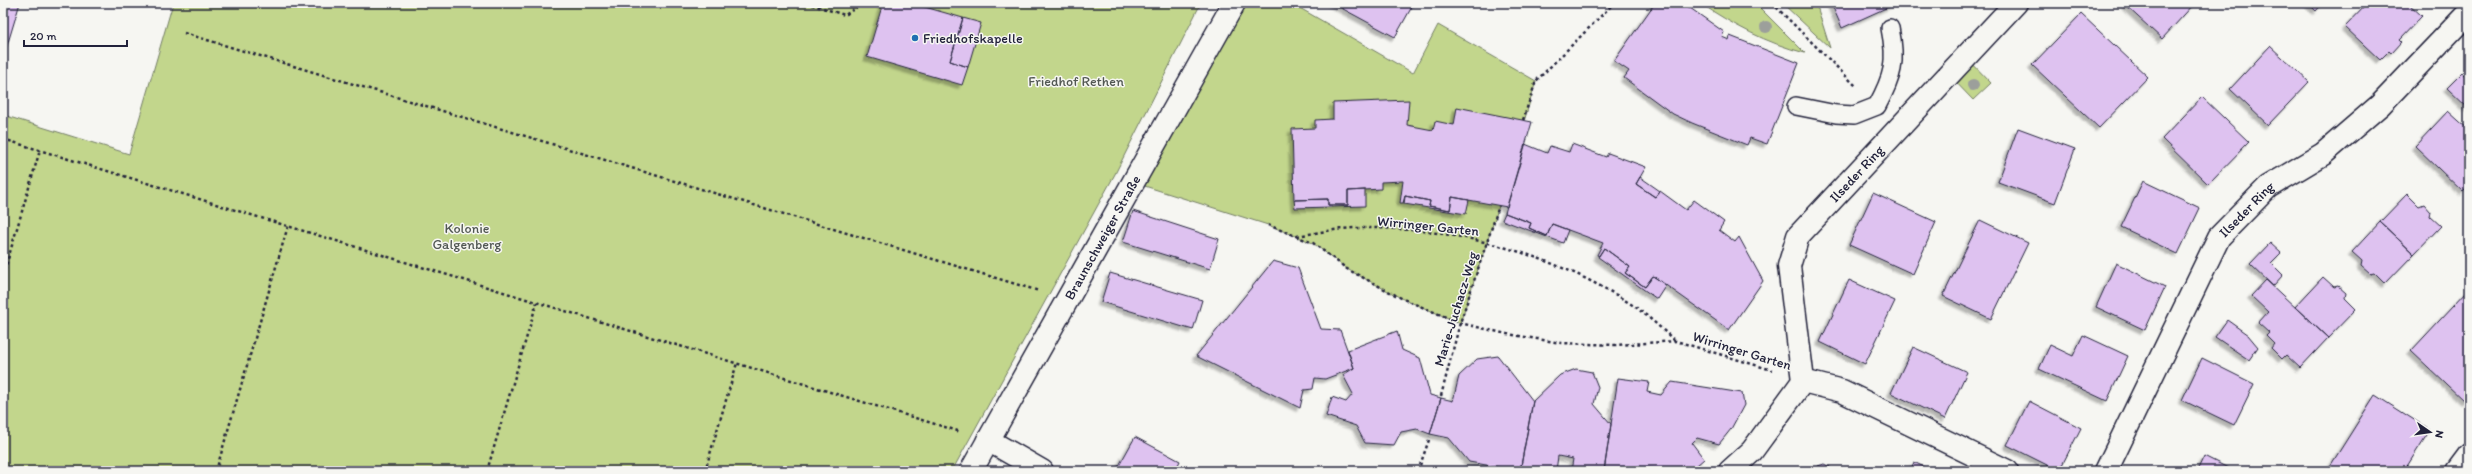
<svg xmlns="http://www.w3.org/2000/svg" width="2472" height="474" font-family="Itim,sans-serif">
<defs>
<filter id="shadow"><feDropShadow dx="-3.5" dy="3.5" stdDeviation="1" flood-color="#0004"/></filter>
</defs>
<rect width="100%" height="100%" fill="#f6f6f2"/>
<filter id="ink" filterUnits="userSpaceOnUse"><feTurbulence type="fractalNoise" baseFrequency=".025" numOctaves="2"/><feDisplacementMap in="SourceGraphic" scale="8" xChannelSelector="R" yChannelSelector="G"/><feConvolveMatrix kernelMatrix="1 2 1 2 8 2 1 2 1" color-interpolation-filters="sRGB"/></filter>
<g filter="url(#ink)">
<path fill="#c2d68c" stroke="#727c64" d="M173,3h1028l-86,171 -163,297h-949v-356l126,39z
M1234,3h57l122,70 25,-48 98,56 -37,125 -39,117 -57,-24 -56,-30 -34,-26 -45,-18 -136,-43z
M1700,3h55l50,50c-39,-10 -72,-28 -105,-50z
M1782,3h34l14,45z
M1967,58l24,25 -18,17 -24,-25z"/>
<path fill="#dec2f0" stroke="#22223b" filter="url(#shadow)" d="M3,3h17l-17,56z
M883,3h28l52,15 -13,43 18,6 -6,18 -95,-28z
M1332,3h82l-19,34z
M1655,3h28l41,29 -2,5 7,3 1,-4 69,27 -32,81 -17,-6 -3,7 -55,-22 -19,-9 -49,-36 5,-7 -15,-10z
M1831,3h66l-55,25z
M2127,3h68l-33,36 -37,-34z
M2308,3h15l-7,8z
M2368,3h40l14,13 -23,24 2,2 -10,11 -2,-2 -9,9 -35,-33z
M2081,14l67,63 -49,51 -67,-63z
M963,18l18,5 -13,44 -18,-6z
M2270,46l39,36 -41,43 -38,-36z
M2462,73l7,7v29l-22,-21z
M2202,97l47,45 -41,42 -46,-45z
M1409,100l-2,25 26,5 2,-9 19,4 3,-18 75,15 -25,85 -55,-10 -2,13 -21,-4 1,-5 -25,-5 -2,7h-3l3,-22 -22,1v7l-33,2v14h-20v-6l-34,1 -2,-71 23,-1v-8l18,-1v-16z
M2448,111l21,19v56l-6,6 -48,-46z
M2018,128l57,21 -20,54 -57,-21z
M1525,144l22,9 3,-7 19,6 3,-8 34,13 2,-4 38,14 -10,17 19,13 5,-6 26,19 8,-10 30,22 -5,8 16,12 4,-5 24,44 -34,49 -76,-54 -8,11 -20,-14 5,-6 -26,-19 -5,8 -2,-1 6,-12 -51,-19 -5,12 -18,-8 2,-5 -26,-10z
M1640,177l20,14 -5,6 -19,-13z
M2143,181l57,27 -22,46 -57,-27z
M1365,190v16l-70,2 -1,-8 34,-1v6h20v-14z
M1873,193l63,29 -23,52 -64,-29z
M2407,194l12,12 5,-2 7,8 -1,4 11,10 -27,28 -34,-32z
M1405,196l25,5 -1,5 21,4 2,-13 17,3 -3,14 -62,-10z
M1133,211l86,28 -9,30 -87,-27z
M1505,213l26,10 -2,5 18,8 5,-12 16,6 -5,13 -61,-23z
M1980,220l48,23 -37,76 -48,-23z
M2380,222l34,32 -29,30 -11,-11 -4,1 -9,-8 1,-5 -10,-9z
M2270,243l11,10 -10,10 12,12 -10,11 -23,-22z
M1604,248l26,19 -5,6 20,14 8,-11 13,9 -9,14 -59,-42z
M1273,261l25,7 23,61 19,1 14,38 -29,11 -10,-1 -2,11 -9,1 -4,18 -104,-52z
M2116,263l49,24 -20,43 -49,-23z
M1110,273l92,27 -9,30 -92,-28z
M2323,277l11,10 4,-1 8,7 -1,5 11,11 -28,29 -33,-31z
M1849,280l46,21 -30,63 -45,-22z
M2266,280l62,58 -28,30 -14,-13 -4,4 -11,-11 3,-4 -8,-8 3,-3 -11,-10 10,-11 -17,-16z
M2467,291l2,2v102l-5,6 -53,-50z
M2227,320l21,15 10,12 -9,13 -34,-23z
M1397,331l5,19 18,8 10,37 11,3 -11,36 -13,-5 -16,3 -7,13 -29,-2 -9,-17 -30,-10 6,-19 14,5 7,-8 -10,-19 11,-7 -6,-18z
M2083,335l45,21 -21,45 -68,-32 11,-24 23,11z
M1913,347l54,25 -22,47 -54,-26z
M1498,356l35,45 -13,70 -51,-9 -20,-24 -19,-4 11,-36 12,3 6,-25 18,-17z
M2202,358l52,26 -20,41 -52,-25z
M1576,369l16,3 6,15 -4,17 17,20 -7,47h-33l2,-12 -15,-3 -2,15h-36l13,-70 27,-26z
M1618,378l31,4 -2,10 14,3 11,-13 70,11 2,12 -13,24 -12,15 -22,-6 -5,5 12,16 -14,12 -55,-4 -1,4h-30z
M2375,395l55,35 -26,41h-77z
M2029,401l52,27 -22,43 -52,-26z
M1135,437l45,24 -5,10h-59z
M2204,456l30,15h-37z
M1914,462l18,9h-22z
M1824,464l6,3 2,4h-17l3,-5z"/>
<g fill="none" stroke-linecap="round" stroke-linejoin="round">
<g stroke="#22223b" stroke-width="20">
<path id="lane" d="M1796,106l40,8 18,1 23,-9c16,-30 20,-44 13,-78"/>
</g>
<g stroke="#22223b" stroke-width="25">
<g id="street">
<path d="M1803,381l39,10 165,80"/>
<path d="M988,440l54,31"/>
<path id="s1" d="M971,471l263,-468"/>
<path id="s2" d="M1730,471l22,-20 51,-70 -14,-115 9,-30 218,-233"/>
<path id="s3" d="M2106,471l113,-234 49,-50 55,-33 57,-49 89,-93"/>
<path d="M2457,471l12,-16"/>
</g>
</g>
<path stroke="#22223b" stroke-width="2.5" stroke-dasharray="3 3" stroke-linecap="butt" d="M806,3l39,12 18,-12
M1772,3l84,83
M184,33l855,258
M1523,120l13,-39 78,-78
M3,139l958,293
M1268,225l45,18 34,26 56,30 57,24 47,11 54,9 55,2 60,-4 96,29
M1297,236c19,-3 38,-7 57,-8 98,-2 197,24 280,78 14,10 28,23 41,35
M3,276l37,-126
M1441,396l19,-73 39,-117
M3,469l6,2
M216,471l72,-245
M487,471l50,-169
M705,471l32,-108
M1418,471l12,-34"/>
<use href="#lane" stroke="#f6f6f2" stroke-width="17"/>
<use href="#street" stroke="#f6f6f2" stroke-width="22"/>
</g>
<g fill="#9c9f9b">
<circle cx="1766" cy="27" r="6"/>
<circle cx="1973" cy="85" r="6"/>
</g>
</g>
<circle fill="#1f6fb2" stroke="#f6f6f2" stroke-width="1.5" cx="915" cy="38" r="4"/>
<g text-anchor="middle" dominant-baseline="central" stroke-width="3" stroke-linejoin="round" paint-order="stroke">
<g font-size="14" fill="#22223b" stroke="#f6f6f2" text-anchor="start">
<text x="923" y="38">Friedhofskapelle</text>
</g>
<g font-size="14" fill="#525853" stroke="#f6f6f2">
<text x="1076" y="81">Friedhof Rethen</text>
<text x="467" y="228">Kolonie<tspan x="467" dy="16">Galgenberg</tspan></text>
</g>
<g font-size="14" fill="#22223b" stroke="#f6f6f2">
<text stroke="none"><textPath href="#s2" startOffset="349">Ilseder Ring</textPath></text>
<text stroke="none"><textPath href="#s3" startOffset="299">Ilseder Ring</textPath></text>
<text transform="translate(1428 226) rotate(6)">Wirringer Garten</text>
<text stroke="none"><textPath href="#s1" startOffset="268">Braunschweiger Straße</textPath></text>
<text transform="translate(1456 309) rotate(-73)">Marie-Juchacz-Weg</text>
<text transform="translate(1742 351) rotate(17)">Wirringer Garten</text>
</g>
</g>
<rect width="2472" height="474" fill="none" stroke="#f6f6f2" stroke-width="16"/>
<rect x="8" y="8" width="2456" height="458" fill="none" stroke="#22223b" stroke-width="1.5" filter="url(#ink)"/>
<g transform="translate(2430 432) rotate(103)" stroke="#f6f6f2" stroke-width="3" paint-order="stroke">
<path d="M0-3L7 15L0 10L-7 15Z" fill="#22223b"/>
<text y="-6" font-size="11" font-weight="bold" text-anchor="middle" fill="#22223b">N</text>
</g>
<path d="M24 40v6h103v-6" fill="none" stroke="#22223b" stroke-width="2"/>
<text x="30" y="40" font-size="12" fill="#22223b" stroke="#f6f6f2" stroke-width="3" paint-order="stroke">20 m</text>
</svg>
